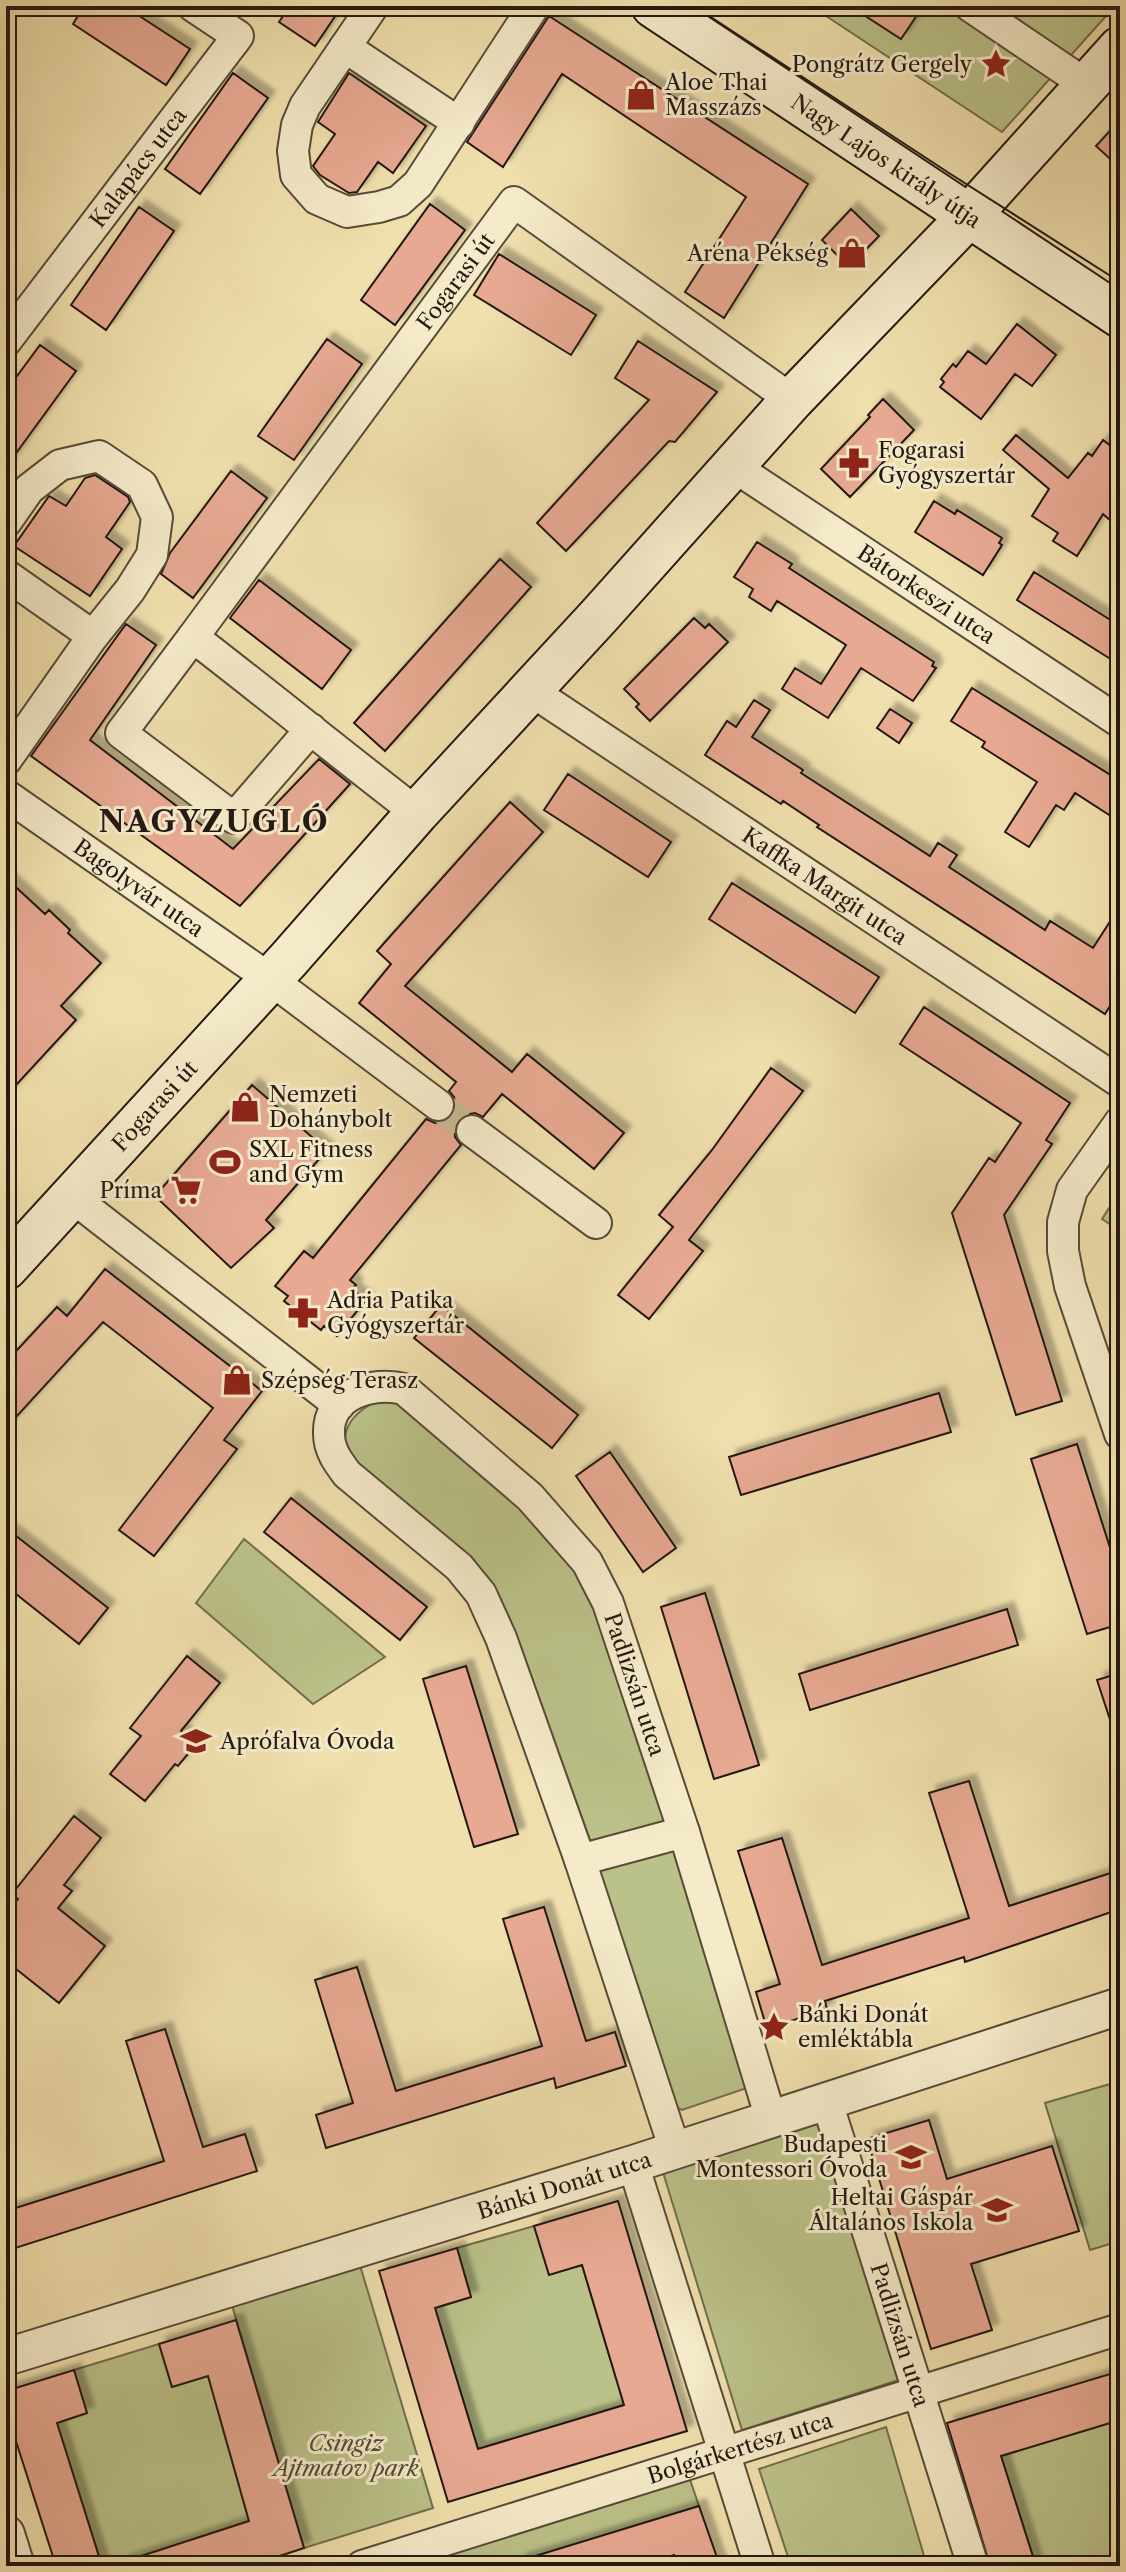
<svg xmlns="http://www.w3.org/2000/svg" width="1126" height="2572" font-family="'Libre Caslon Text',serif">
<defs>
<filter id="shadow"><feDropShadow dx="7" dy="-7" stdDeviation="2" flood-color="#0004"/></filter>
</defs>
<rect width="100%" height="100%" fill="#f0e0ad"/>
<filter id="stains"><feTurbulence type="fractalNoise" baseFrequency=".0025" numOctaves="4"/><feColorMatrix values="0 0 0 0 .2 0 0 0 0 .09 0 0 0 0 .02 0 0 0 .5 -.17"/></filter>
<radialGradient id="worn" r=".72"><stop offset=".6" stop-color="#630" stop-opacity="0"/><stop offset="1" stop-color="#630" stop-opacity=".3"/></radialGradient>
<path fill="#bbc289" stroke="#706e4e" stroke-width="2" d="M811,6h304l-113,126z
M1120,1191v40l-18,-12z
M387,1398l26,8 173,165 80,255 -75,17 -75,-209 -14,-31 -16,-25 -129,-106c-3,-7 -9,-16 -11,-24 -6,-27 19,-44 41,-50z
M244,1539l141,118 -72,47 -117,-101z
M676,1844l75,236 -7,9 -62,21 -6,-3 -78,-232 2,-9z
M1120,2081v160l-30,9 -45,-147z
M819,2118l83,261 -160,51 -80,-261z
M534,2226l15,48 33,-9 42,140 -146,44 -43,-141 36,-11 -14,-49z
M359,2262l74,246 -129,40 -73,-246z
M159,2344l13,43 36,-11 41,145 -139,45h-8l-45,-143 30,-10 -13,-43z
M1120,2420v146h-84l-35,-110z
M886,2427l41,139h-136l-32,-97z
M685,2465l14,41 -195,60h-142z"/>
<path fill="#e7a992" stroke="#241912" stroke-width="2" filter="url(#shadow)" d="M84,6h40l66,43 -24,36 -93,-61z
M290,6h52l-27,40 -36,-24z
M850,6h73l-22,33z
M549,16l259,168 -84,134 -39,-26 61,-95 -184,-123 -59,93 -36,-25z
M233,73l35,25 -68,96 -35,-25z
M349,73l77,53 -33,47 -15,-11 -21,30 -8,1 -29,-18 -7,-9 22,-32 -17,-12z
M1120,120v48l-24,-22z
M430,204l35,26 -70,95 -34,-25z
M139,207l35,24 -68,99 -35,-25z
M851,209l28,27 -30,31 -27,-27z
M499,254l97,61 -25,40 -97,-60z
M1017,324l39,31 -24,31 -17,-12 -34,45 -41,-32 4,-5 -3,-3 12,-15 3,3 12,-16 18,13z
M327,339l35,25 -68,96 -36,-24z
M638,341l79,51 -42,50 -6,-1 -103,110 -29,-28 112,-123 -34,-22z
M40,345l36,26 -70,96v-76z
M883,399l31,31 -64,67 -29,-28 49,-52 -2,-2z
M1016,435l52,43 20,-25 4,3 11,-16 17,13v76l-17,-15 -26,42 -24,-15 5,-8 -26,-17 17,-27 -46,-39z
M231,471l36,27 -74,100 -32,-24 9,-21z
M95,475l33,22 2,5 -24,35 16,12 -32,47 -76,-50 35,-50 17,10 19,-28z
M934,501l21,13 2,-4 45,28 -3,5 3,2 -19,30 -68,-43z
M757,542l35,22 -3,4 145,94 -2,4 4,2 -23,33 -52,-33 -33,50 -46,-29 13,-21 26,16 25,-39 -69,-44 -6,10 -22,-14 4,-8 -19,-12z
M500,559l31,28 -146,164 -31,-28z
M1034,572l86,54v39l-103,-65z
M259,580l92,70 -29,39 -92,-71z
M694,618l11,10 4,-4 19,18 -78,79 -14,-14 3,-3 -15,-15z
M126,624l30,21 -66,95 143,109 86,-90 31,25 -110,122 -209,-150z
M972,688l148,93v41l-45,-29 -11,17 -8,-5 -27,42 -24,-15 32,-50 -55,-35 3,-5 -34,-21z
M754,700l16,10 -18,27 51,33 -2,3 129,83 8,-13 19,12 -8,12 96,63 5,-9 43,27 27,-42v84l-15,24 -288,-187 2,-2 -36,-24 -2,3 -76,-49 22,-34 9,6z
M890,709l22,14 -13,20 -22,-15z
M568,774l103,68 -23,35 -104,-67z
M510,802l33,30 -138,154 107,86 15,-18 97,79 -30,36 -92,-75 -19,23 -8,-4 -11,2 -6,5 -4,8 1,9 6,8 -111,135 6,5 -4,4 14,11 -29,36 -13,-10 -3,4 -37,-29 4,-5 -13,-10 29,-35 9,7 113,-139 9,4 11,-2 7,-6 3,-9 -2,-9 -5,-6 7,-9 -97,-79 32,-39 -14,-13z
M6,878l39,36 4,-4 21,20 -2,3 33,30 -40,43 15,14 -70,76z
M732,883l147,94 -24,36 -146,-94z
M924,1007l146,96 -24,37 6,4 -48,71 58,186 -46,14 -64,-202 37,-55 6,4 26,-39 -121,-79z
M771,1068l32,23 -114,149 14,11 -54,68 -31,-24 55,-68 -14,-12 53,-65z
M252,1085l75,65 -61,70 8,8 -43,40 -76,-72z
M105,1269l157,122 -38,49 13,9 -83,107 -35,-26 94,-122 -110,-86 -97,106v-66l51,-55 10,9z
M441,1305l137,110 -26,33 -138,-110z
M939,1393l12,39 -210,63 -12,-38z
M1077,1444l43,135v45l-33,10 -56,-175z
M610,1452l66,96 -33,24 -67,-96z
M291,1498l136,109 -27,33 -136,-108z
M6,1528l102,80 -29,36 -73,-58z
M705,1593l54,172 -45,14 -53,-172z
M1007,1609l11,36 -208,65 -11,-36z
M187,1656l33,27 -39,48 15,13 -18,22 -3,-2 -30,37 -35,-27 31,-38 -11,-8z
M466,1666l52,168 -44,13 -51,-168z
M1120,1673v64l-4,1 -19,-58z
M969,1781l40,125 111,-36v39l-155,53 -1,-5 -139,44 2,8 -60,20 -11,-37 24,-8 -42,-133 44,-13 40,127 147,-47 -40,-125z
M74,1816l27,22 -37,47 8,6 -14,17 47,38 -46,57 -53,-42v-48l12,-14 -6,-5z
M544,1907l42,134 29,-9 11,34 -70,22 -2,-10 -228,70 -10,-33 37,-12 -38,-123 42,-13 39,124 146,-45 -39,-127z
M165,2029l38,118 42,-13 12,37 -251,80v-40l158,-50 -38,-120z
M929,2120l18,59 105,-33 27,85 -108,33 21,66 -61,19 -64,-210z
M618,2201l69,230 -239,71 -69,-231 78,-23 14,49 -36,11 43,141 146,-44 -42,-140 -33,10 -15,-49z
M236,2320l68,228 -55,18h-126v-4l126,-41 -41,-145 -36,11 -13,-43z
M74,2370l13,43 -30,10 45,143h-46l-50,-156v-19z
M1120,2371v49l-119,36 35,110h-46l-43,-143z
M699,2506l21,60h-43l-3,-11 -34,11h-120l-1,-5z"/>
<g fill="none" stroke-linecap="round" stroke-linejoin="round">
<path stroke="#c7b88e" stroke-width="30" stroke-dasharray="30 15" stroke-linecap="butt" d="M438,1105l34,26"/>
<g stroke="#574b39" stroke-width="34">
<g id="minor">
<path d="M373,6l-68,100 -8,19 -4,26 3,24 21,24 30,13 32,-5 20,-6 19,-17 116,-178"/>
<path d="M970,6l117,79"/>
<path d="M345,47l114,76"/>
<path id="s1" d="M6,341l232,-305 -45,-30"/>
<path id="s2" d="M733,466l387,256"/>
<path d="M6,522l23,-33 31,-24 39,-9 43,29 15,32 -5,38 -22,35 -37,46 -87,124"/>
<path d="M6,575l87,61"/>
<path id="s3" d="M193,637l321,-435 278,198"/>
<path id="s4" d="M530,690l590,392"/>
<path d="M311,729l-77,89 -113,-85 72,-96c75,58 149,118 224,176"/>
<path id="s5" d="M6,795l264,184 168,126"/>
<path d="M1120,1122l-48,68 -9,32v29l7,35 50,148"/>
<path d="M472,1131l124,92"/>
<path d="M72,1197l267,208"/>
<path d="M580,1860l104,-28"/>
<path id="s6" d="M827,2102l146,464"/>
<path id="s7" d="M675,2150l-95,-290 -79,-222 -20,-44 -22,-27 -112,-93c-9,-12 -18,-24 -18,-40 -2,-40 44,-53 75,-45l126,108 57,65 21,41 76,229 87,287"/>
<path d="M633,2164l127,402"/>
<path id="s8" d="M362,2566l758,-237"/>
</g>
</g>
<g stroke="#574b39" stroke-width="40">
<g id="tertiary">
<path id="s9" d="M6,2357l627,-193 487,-158"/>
<path d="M6,2534l10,32"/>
</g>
</g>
<g stroke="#241912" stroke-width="46">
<g id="secondary">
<path id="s10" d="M653,6l467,310"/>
<path id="s11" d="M6,1268l283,-309 128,-146 182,-197 193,-216 176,-183 152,-169"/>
</g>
</g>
<use href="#minor" stroke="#f5ebca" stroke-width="30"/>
<use href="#tertiary" stroke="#f5ebca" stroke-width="36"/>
<use href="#secondary" stroke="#f5ebca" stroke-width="42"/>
<path stroke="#241912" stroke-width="2" d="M694,6l255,167 171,109"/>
</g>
<defs>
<g id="sight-bare" transform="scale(2.4)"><path d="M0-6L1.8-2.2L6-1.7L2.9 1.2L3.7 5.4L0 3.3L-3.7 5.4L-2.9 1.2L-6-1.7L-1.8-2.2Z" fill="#8f2418" stroke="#f5ebca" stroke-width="2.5" paint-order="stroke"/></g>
<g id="shop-bare" transform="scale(2.4)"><path d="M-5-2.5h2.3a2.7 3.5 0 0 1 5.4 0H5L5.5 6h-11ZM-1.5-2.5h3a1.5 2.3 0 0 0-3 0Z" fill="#8f2418" stroke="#f5ebca" stroke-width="2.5" paint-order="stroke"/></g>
<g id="pharmacy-bare" transform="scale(2.4)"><path d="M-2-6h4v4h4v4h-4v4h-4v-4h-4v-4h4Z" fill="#8f2418" stroke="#f5ebca" stroke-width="2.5" paint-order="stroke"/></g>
<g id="stadium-bare" transform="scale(2.4)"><path d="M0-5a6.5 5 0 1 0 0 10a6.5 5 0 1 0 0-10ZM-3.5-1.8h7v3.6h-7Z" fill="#8f2418" stroke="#f5ebca" stroke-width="2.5" paint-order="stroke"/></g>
<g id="supermarket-bare" transform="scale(2.4)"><path d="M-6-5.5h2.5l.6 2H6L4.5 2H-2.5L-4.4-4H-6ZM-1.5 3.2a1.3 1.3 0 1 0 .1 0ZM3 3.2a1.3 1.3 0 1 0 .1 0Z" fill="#8f2418" stroke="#f5ebca" stroke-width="2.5" paint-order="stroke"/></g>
<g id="school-bare" transform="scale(2.4)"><path d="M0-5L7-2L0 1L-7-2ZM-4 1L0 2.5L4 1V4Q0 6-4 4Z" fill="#8f2418" stroke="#f5ebca" stroke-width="2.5" paint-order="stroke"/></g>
</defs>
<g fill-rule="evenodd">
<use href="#sight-bare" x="996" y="64"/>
<use href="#shop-bare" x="641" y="95"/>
<use href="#shop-bare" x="852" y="253"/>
<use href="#pharmacy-bare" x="854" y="463"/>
<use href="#shop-bare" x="245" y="1107"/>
<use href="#stadium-bare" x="225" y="1162"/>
<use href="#supermarket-bare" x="186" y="1190"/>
<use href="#pharmacy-bare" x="303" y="1313"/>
<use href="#shop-bare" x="237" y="1380"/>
<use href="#school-bare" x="196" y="1741"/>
<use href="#sight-bare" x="774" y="2027"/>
<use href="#school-bare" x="911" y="2157"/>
<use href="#school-bare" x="997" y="2210"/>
</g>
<g text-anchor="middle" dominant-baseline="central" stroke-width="6" stroke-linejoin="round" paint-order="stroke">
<g font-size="22" fill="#241912" stroke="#f5ebca" text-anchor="start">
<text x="972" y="64" text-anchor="end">Pongrátz Gergely</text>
<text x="665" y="82">Aloe Thai<tspan x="665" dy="25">Masszázs</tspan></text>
<text x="828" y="253" text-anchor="end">Aréna Pékség</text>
<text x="878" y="450">Fogarasi<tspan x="878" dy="25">Gyógyszertár</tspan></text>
<text x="269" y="1094">Nemzeti<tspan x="269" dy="25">Dohánybolt</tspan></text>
<text x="249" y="1149">SXL Fitness<tspan x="249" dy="25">and Gym</tspan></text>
<text x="162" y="1190" text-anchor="end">Príma</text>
<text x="327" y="1300">Adria Patika<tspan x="327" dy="25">Gyógyszertár</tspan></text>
<text x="261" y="1380">Szépség Terasz</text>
<text x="220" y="1741">Aprófalva Óvoda</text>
<text x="798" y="2014">Bánki Donát<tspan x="798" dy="25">emléktábla</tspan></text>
<text x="887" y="2144" text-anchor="end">Budapesti<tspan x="887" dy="25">Montessori Óvoda</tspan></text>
<text x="973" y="2197" text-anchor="end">Heltai Gáspár<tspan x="973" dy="25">Általános Iskola</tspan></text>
</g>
<g font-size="22" fill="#241912" stroke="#f5ebca">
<text stroke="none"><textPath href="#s10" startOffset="280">Nagy Lajos király útja</textPath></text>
<text stroke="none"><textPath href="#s1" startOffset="218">Kalapács utca</textPath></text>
<text stroke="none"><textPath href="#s3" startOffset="442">Fogarasi út</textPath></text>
<text stroke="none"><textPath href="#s2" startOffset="232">Bátorkeszi utca</textPath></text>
<text stroke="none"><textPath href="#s4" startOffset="354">Kaffka Margit utca</textPath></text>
<text stroke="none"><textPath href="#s5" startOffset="162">Bagolyvár utca</textPath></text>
<text stroke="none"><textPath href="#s11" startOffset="220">Fogarasi út</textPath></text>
<text stroke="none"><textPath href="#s7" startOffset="1300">Padlizsán utca</textPath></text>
<text stroke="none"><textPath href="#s9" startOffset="584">Bánki Donát utca</textPath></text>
<text stroke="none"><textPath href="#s6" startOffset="244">Padlizsán utca</textPath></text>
<text stroke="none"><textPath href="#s8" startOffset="396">Bolgárkertész utca</textPath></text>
</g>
<g font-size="22" font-style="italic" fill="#514c36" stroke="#f5ebca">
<text x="346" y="2443">Csingiz<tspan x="346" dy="25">Ajtmatov park</tspan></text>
</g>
<g font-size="30" font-weight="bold" letter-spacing="2" fill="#241912" stroke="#f5ebca">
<text x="214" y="821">NAGYZUGLÓ</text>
</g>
</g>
<rect width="1126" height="2572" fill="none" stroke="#f0e0ad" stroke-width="32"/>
<rect x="8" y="8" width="1110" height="2556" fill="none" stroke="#241912" stroke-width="4"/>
<rect x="16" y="16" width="1094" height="2540" fill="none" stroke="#241912" stroke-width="2"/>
<rect width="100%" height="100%" filter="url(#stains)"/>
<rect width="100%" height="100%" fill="url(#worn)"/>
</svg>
